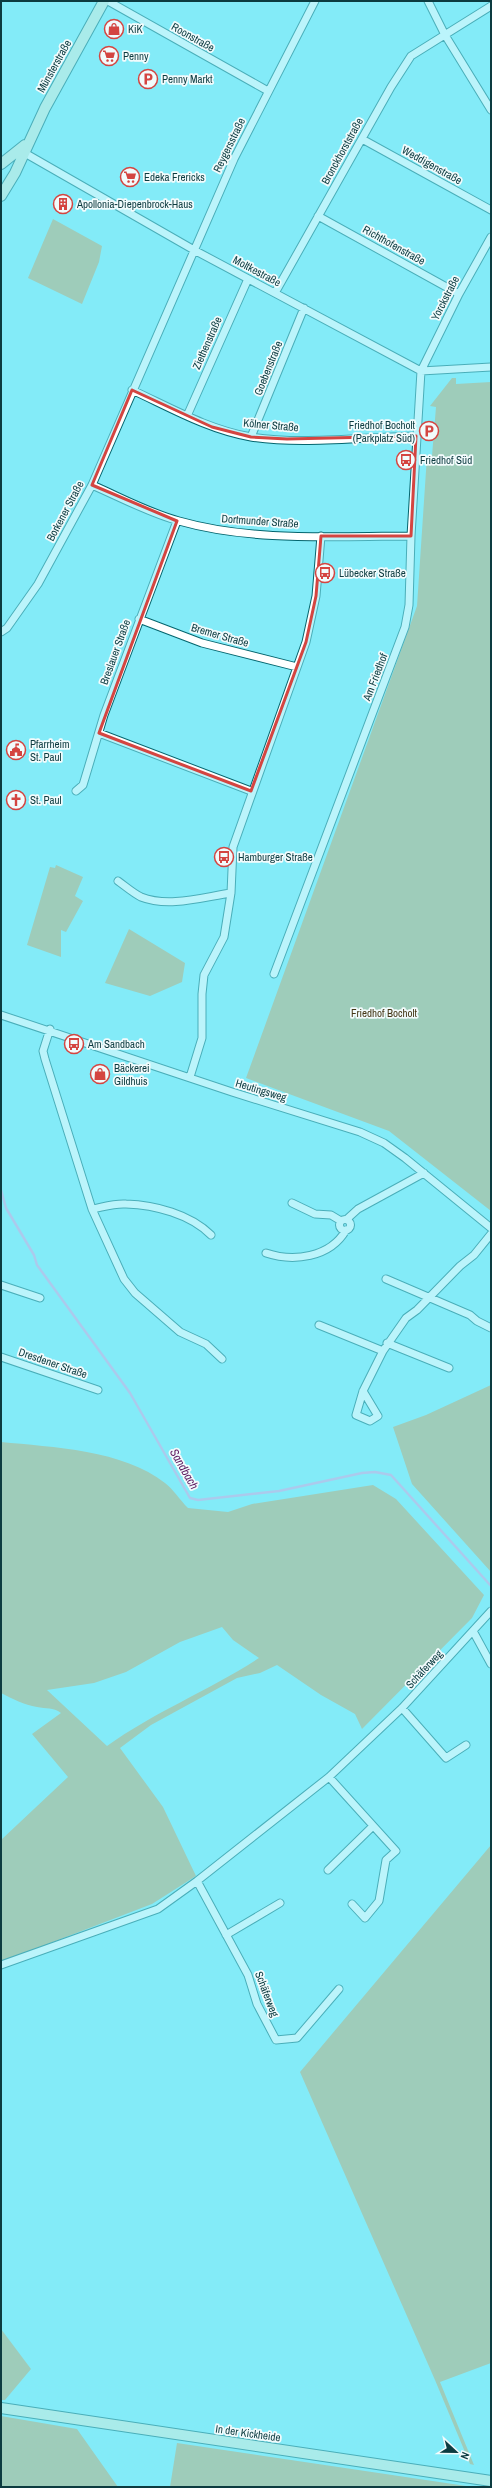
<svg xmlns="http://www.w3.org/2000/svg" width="492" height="2488" font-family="'Archivo Narrow',sans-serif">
<rect width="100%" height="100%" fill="#84ebf8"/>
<path fill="#bfa670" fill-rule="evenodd" d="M53,219l49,27 -3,16 -17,42 -54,-26z
M452,378h4v6l35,-2v829l-102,-80 -143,-53 171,-472 10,-150h5l4,-49 -6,-1z
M56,865l27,12 -8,19 8,5 -17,31 -5,-2v27l-34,-12 23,-78 5,1z
M129,929l56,34 -3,19 -32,14 -45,-13z
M491,1385v187l-79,-88 -19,-57 33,-12z
M1,1442c51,5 123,8 164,41 8,6 15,17 23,25l40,4 24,-8 121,-19 23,14 88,96 -12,23 -110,111 -7,-15 -34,-19 -44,-30 -17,8 -23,5 -86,47 -31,23 43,59 33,69 -44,28 -151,58v-122l67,-63 -36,-43 29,-21c-8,-6 -15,-4 -24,-6 -13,-2 -24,-8 -36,-14zM222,1627l11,13 26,18c-49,32 -105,54 -152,88l-60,-56 47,-7 32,-11 54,-30z
M491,1845v518l-51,19 34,83 -4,-1 -35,-84 -135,-308z
M1,2329l30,40 -26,31h-4z
M1,2416l76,13 41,58h-117z
M177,2443l296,44h-303z"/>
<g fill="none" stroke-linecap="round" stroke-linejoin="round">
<path stroke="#dca3dd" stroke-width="2.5" d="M1,1190l5,18 28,47 3,10 93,128 60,105 8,2 81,-9 83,-18 13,-1 16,3 100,111"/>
<g stroke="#04656e" stroke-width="9">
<path id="street" d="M108,1l160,90
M428,1l17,34 46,75
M362,139l129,71
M23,152l171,98 227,121 70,-4
M318,216l141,78
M275,293l116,-206 20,-31 80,-50
M132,390c39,18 77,40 119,47 49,8 115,0 165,-1
M187,416l61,-137
M251,437l53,-129
M92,485c28,12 57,28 87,36 74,21 155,15 232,15
M139,619l63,24 95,24
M1,632l6,-4 31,-44 54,-99 142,-326 81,-158
M99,733l152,58
M76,791l7,-6 21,-70 73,-194
M118,881c7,5 15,12 23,16 28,11 62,0 90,-4
M274,974l131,-347 4,-22 2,-69 10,-165 38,-77 32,-57
M1,1015l231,77 128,40 24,11 21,15 86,70
M50,1029l-7,22 2,8 47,150 32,70 11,14 45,39 26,12 16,15
M190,1077l12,-39v-44l2,-19 20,-38 7,-44 2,-46 73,-205 10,-46 5,-60
M292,1203l23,11 16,1 10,6
M92,1209c11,-2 23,-6 34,-5 29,1 64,10 85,31
M347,1219l11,-10 66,-36
M339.5 1225a5.5 5.5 0 1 1 11 0a5.5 5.5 0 1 1-11 0Z
M266,1253c27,9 64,5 80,-23
M386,1279l84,36 7,6 14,7
M1,1285l39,13
M319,1325l64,26
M387,1343l62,25
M1,1357l97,33
M363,1391l15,25 -8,5 -14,-6 7,-24 20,-40 23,-33 11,-8 43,-44 14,-11 17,-21
M473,1631l18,33
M402,1708l44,50 20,-13
M329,1777l67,74 -10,9 -7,41 -14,17 -13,-14
M328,1870l45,-44
M197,1881l51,94 9,29 19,36 21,-2 42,-49
M226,1935l54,-32
M1,1965l157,-56 39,-28 132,-104 73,-69 89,-97"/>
</g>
<g stroke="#04656e" stroke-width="12">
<path id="secondary" d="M1,164l24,-19
M1,196l14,-23 30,-65 59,-107
M1,2408l490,73"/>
</g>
<use href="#street" stroke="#fff" stroke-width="7"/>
<use href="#secondary" stroke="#d8ead9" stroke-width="10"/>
</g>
<path d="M0 0H492V2488H0ZM132,390l80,37 39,10 36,2 129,-3 -5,100h-90l-5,60 -10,46 -55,149 -152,-58 78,-212 -85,-36z" fill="#84ebf8" fill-opacity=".55" fill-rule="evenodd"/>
<path fill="none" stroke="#d44541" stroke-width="3" stroke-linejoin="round" d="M132,390l80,37 39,10 36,2 129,-3 -5,100h-90l-5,60 -10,46 -55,149 -152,-58 78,-212 -85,-36z"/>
<defs>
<g id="shop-ring" transform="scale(1)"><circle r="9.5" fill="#f2fbfc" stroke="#d44541" stroke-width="1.5"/><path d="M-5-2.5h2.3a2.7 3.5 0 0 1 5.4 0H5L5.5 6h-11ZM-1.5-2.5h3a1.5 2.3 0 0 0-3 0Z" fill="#d44541"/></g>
<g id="supermarket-ring" transform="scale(1)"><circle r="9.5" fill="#f2fbfc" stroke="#d44541" stroke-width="1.5"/><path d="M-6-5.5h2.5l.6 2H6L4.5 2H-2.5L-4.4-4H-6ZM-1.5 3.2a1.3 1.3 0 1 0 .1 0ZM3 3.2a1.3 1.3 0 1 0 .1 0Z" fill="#d44541"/></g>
<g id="parking-ring" transform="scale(1)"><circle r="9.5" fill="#f2fbfc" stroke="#d44541" stroke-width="1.5"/><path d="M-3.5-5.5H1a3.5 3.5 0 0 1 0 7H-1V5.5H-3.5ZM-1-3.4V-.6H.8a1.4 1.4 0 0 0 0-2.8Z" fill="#d44541"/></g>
<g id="building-ring" transform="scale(1)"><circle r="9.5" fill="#f2fbfc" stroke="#d44541" stroke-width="1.5"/><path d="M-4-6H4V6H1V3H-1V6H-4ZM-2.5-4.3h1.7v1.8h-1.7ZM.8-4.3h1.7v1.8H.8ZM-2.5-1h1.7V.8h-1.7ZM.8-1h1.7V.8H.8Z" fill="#d44541"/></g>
<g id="bus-ring" transform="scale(1)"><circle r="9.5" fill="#f2fbfc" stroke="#d44541" stroke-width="1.5"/><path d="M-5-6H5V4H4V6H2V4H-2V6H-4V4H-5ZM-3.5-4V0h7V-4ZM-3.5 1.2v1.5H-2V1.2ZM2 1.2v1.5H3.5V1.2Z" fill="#d44541"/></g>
<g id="civic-ring" transform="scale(1)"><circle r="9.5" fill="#f2fbfc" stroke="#d44541" stroke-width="1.5"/><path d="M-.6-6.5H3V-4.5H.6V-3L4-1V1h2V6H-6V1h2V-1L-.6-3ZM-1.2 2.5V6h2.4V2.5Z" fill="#d44541"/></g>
<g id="church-ring" transform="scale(1)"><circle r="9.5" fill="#f2fbfc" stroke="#d44541" stroke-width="1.5"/><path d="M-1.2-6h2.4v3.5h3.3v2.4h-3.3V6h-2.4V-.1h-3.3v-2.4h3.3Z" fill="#d44541"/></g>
</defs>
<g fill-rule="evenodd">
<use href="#shop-ring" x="114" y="29"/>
<use href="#supermarket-ring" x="109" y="56"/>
<use href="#parking-ring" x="148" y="79"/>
<use href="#supermarket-ring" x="130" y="177"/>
<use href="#building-ring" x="63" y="204"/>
<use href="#parking-ring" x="429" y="431"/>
<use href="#bus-ring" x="406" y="460"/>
<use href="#bus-ring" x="325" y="573"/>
<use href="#civic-ring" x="16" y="750"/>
<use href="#church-ring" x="16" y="800"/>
<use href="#bus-ring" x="224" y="857"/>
<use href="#bus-ring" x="74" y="1044"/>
<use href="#shop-ring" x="100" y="1074"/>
</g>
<g text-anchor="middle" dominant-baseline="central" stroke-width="3.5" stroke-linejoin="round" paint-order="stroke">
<g font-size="11" fill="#0c3b40" stroke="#f2fbfc" text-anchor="start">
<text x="128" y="29">KiK</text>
<text x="123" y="56">Penny</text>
<text x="162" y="79">Penny Markt</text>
<text x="144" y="177">Edeka Frericks</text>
<text x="77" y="204">Apollonia-Diepenbrock-Haus</text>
<text x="415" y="425" text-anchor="end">Friedhof Bocholt<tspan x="415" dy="13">(Parkplatz Süd)</tspan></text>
<text x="420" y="460">Friedhof Süd</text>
<text x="339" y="573">Lübecker Straße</text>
<text x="30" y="744">Pfarrheim<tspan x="30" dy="13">St. Paul</tspan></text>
<text x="30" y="800">St. Paul</text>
<text x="238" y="857">Hamburger Straße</text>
<text x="88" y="1044">Am Sandbach</text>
<text x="114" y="1068">Bäckerei<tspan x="114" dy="13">Gildhuis</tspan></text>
</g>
<g font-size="11" fill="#0c3b40" stroke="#f2fbfc">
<text transform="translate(193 37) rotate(29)">Roonstraße</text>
<text transform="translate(54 66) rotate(-61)">Münsterstraße</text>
<text transform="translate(229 145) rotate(-64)">Reygersstraße</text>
<text transform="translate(342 151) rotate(-61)">Bronckhorststraße</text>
<text transform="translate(432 165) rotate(29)">Weddigenstraße</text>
<text transform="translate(394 245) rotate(29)">Richthofenstraße</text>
<text transform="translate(257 271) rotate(28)">Moltkestraße</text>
<text transform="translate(445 298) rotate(-63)">Yorckstraße</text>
<text transform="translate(207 343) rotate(-66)">Ziethenstraße</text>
<text transform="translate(268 368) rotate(-68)">Goebenstraße</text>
<text transform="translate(271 425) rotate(5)">Kölner Straße</text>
<text transform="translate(65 511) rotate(-62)">Borkener Straße</text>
<text transform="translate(260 521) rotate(4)">Dortmunder Straße</text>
<text transform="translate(220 635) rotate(16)">Bremer Straße</text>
<text transform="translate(115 652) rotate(-70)">Breslauer Straße</text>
<text transform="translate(375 677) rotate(-69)">Am Friedhof</text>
<text transform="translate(261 1090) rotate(17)">Heutingsweg</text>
<text transform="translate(53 1363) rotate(19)">Dresdener Straße</text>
<text transform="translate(424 1669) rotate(-47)">Schäferweg</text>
<text transform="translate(267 1994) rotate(69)">Schäferweg</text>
<text transform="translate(248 2433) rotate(8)">In der Kickheide</text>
</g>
<g font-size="11" fill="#443615" stroke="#f2fbfc">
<text x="384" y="1013">Friedhof Bocholt</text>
</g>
<g font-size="12" font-style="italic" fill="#601d63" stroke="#f2fbfc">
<text transform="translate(184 1469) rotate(60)">Sandbach</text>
</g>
</g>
<rect width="492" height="2488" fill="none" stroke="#0c3b40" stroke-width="4"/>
<g transform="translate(456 2452) rotate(112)" stroke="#f2fbfc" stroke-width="3" paint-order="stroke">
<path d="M0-3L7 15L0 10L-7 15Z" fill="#0c3b40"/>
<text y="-6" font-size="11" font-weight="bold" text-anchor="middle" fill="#0c3b40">N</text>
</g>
</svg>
